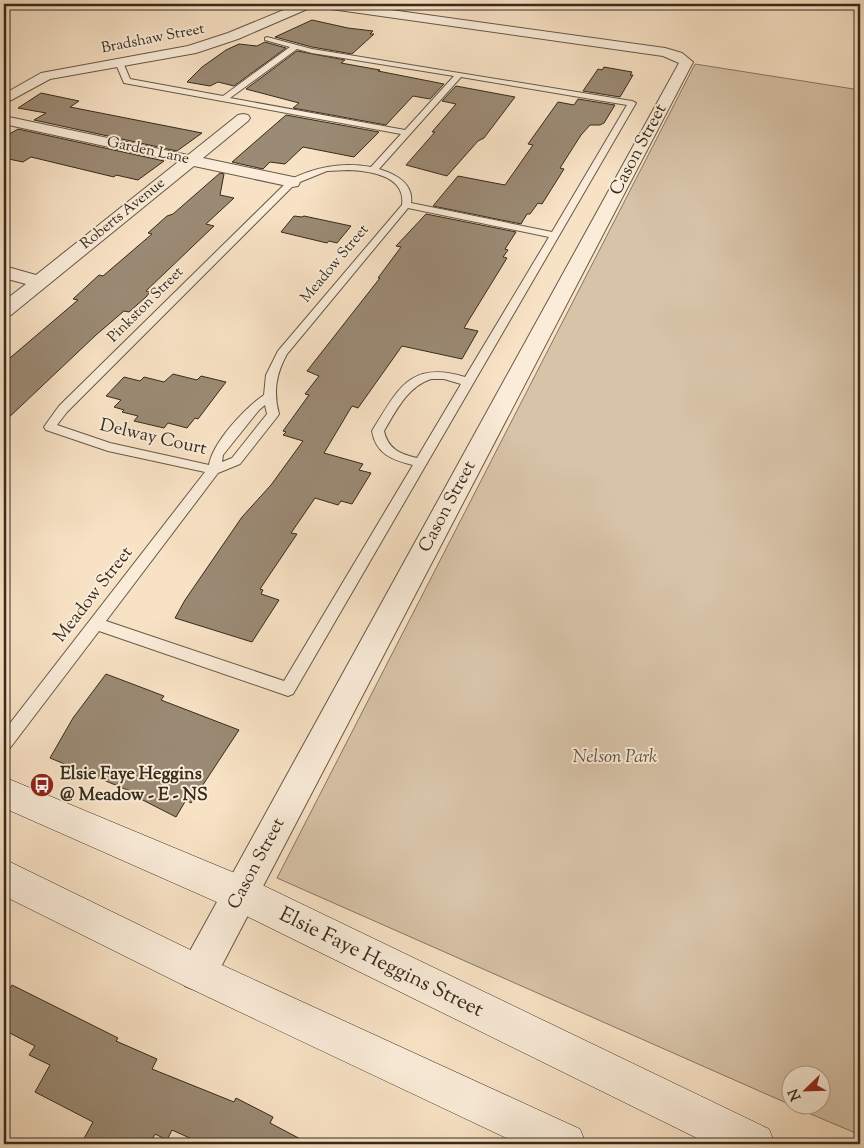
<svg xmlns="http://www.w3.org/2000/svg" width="864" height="1148" font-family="'Sorts Mill Goudy',serif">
<rect width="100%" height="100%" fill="#f8e2c5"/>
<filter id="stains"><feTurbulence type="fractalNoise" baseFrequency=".004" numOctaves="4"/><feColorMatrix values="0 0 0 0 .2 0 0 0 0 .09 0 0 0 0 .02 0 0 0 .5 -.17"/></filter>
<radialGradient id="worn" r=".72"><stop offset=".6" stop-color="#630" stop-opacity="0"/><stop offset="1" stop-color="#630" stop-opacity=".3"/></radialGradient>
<path fill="#d7c3a8" stroke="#867762" d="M695,64l165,26v1045l-68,-29h30v-30h-30l-1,29 -514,-227z"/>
<path fill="#9b8a74" stroke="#362b1c" d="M312,20l36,8 25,3 -3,3h4l-22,20 -40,-7 -37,-10z
M265,42l21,6 -52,38 -16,-4 -8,4 -23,-4 15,-15 24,-17 13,-6 18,2z
M297,51l48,9 -4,3 39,7 -2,1 66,13 -14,15 -17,-3 -27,29 -93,-17 6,-5 -53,-14z
M604,67l28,5 -2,3h3l-13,22 -37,-6 15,-22 4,1z
M456,86l59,11 -31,41 -6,3 -31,35 -41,-11 29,-33h-3l24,-28 -14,-3z
M41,93l38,8 -9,6 132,26 -25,18 -143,-31 12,-7 -28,-5z
M578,99l37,6 -11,18 -4,2h-10l-9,10 -21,33 4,1 -22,35 -4,-1 -8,11h-3l-6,10 -88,-18 25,-30 47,9 28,-40 -5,-1 30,-42 16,3z
M286,115l93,17 -25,25 -51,-10 -18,17 -15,-2 -7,7 -31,-7z
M18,129l146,32 -26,19 -22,-5 -2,2 -83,-20 -8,5 -19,-4v-21z
M220,173l4,1 -4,21 14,3 -28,26 8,2 -68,65 4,1 -4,5 -17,15 -5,-1 -28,24 -92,87v-59l74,-63 -5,-1 26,-24 4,1 49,-42 -4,-1 19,-17 6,-2z
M426,214l90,18 -11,17 3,1 -5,7 4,1 -43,70 14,3 -16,28 -60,-13 -44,62 -6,-2 -28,47 39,11 -4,6 12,3 -19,31 -11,-3 -3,4 -23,-7 -24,35 6,1 -37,55 3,1 -2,4 18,6 -27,42 -77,-24 10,-18 57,-83 29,-32 32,-44 -20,-6 3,-3 -3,-1 26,-36 -4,-1 14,-18 -12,-5 73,-93h-2l23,-31 -5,-1z
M294,216l8,1 2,-1 47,10 -14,17 -8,-2 -2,2 -46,-11z
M173,374l24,6 4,-4 25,6 -28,37 -3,-1 -8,10 -19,-5 -4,5 -30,-7 4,-5 -16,-4 2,-2 -10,-3 7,-7 -15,-4 18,-19 16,4 4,-4 20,5z
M106,674l58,22 -3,4 78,30 -48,73 -5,-3 -10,17 -47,-24 1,-2 -80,-33 23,-40z
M12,985l106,53 -2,3 41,18 -5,10 82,33 2,-4 37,19 -3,6 40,21h-107l-31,-14 -5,10 -12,-6 -5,10h-69l12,-22 -58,-30 15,-27 -21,-10 6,-9 -31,-16v-32z"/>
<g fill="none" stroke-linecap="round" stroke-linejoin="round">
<g stroke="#665946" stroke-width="2">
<path id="lane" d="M267,37l45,12 320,52 4,2 -343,591 -5,2 -189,-65 -89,117 -6,2v-19l201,-259 -97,-21 -62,-21 -2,-3 2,-3 13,-18 230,-226c27,-13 52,-18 82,-13l30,-33 -277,-51 -9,-21 7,-2 8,19 93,17 67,-49 -25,-7v-2zM297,49l15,4 142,23 -49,54 -175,-32zM461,77l166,28 -75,127 -141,-29c3,-20 -16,-29 -32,-34zM349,170c22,1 57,6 53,35l-124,146 -12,24 -2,20c-19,13 -51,47 -55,70l-99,-22 -53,-18 10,-13 228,-228 32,-13zM408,208l141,29 -84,140c-55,-17 -67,12 -93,54 4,23 20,29 41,34l-129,216 -178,-60 112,-148 22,-9 37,-47 2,-3c-6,-22 -3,-40 8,-60zM431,379h13l17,5 -44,74c-17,-4 -29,-9 -33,-27 12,-20 23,-44 47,-52zM265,405l2,9 -35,44 -10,4 1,-7 36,-45z"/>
</g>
<g stroke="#665946" stroke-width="2">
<path id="street" d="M298,4h16l-2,3 -74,32 -42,14 -146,26 -46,25v-10l37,-21 147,-27 40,-13z
M318,4h30l317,44 17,5 11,9 -482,924 -13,5 -13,-5 -5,-13 5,-13 494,-897 -16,-7 -339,-48z
M243,114l5,1 2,3 -2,3 -45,37 95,20 2,4 -2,4 -6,1 -98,-21 -183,149 -7,2v-16l22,-17 -22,-6v-12l32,9 142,-113 -174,-38v-8l184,39 50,-40z"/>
</g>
<g stroke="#362b1c" stroke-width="1">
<path id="secondary" d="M4,777l250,104 515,248 6,15h-66l-481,-237 -224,-99z
M4,859l207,101 369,169 6,15h-67l-334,-158 -181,-90z"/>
</g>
<use href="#lane" fill="#faecd9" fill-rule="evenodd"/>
<use href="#street" fill="#faecd9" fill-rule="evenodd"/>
<use href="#secondary" fill="#faecd9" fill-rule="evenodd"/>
</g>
<defs>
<g id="bus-disc" transform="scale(1.25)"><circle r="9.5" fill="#8f2418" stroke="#faecd9"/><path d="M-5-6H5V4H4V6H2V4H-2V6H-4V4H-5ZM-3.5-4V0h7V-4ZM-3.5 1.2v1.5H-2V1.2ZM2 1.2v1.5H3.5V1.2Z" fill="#fff"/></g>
</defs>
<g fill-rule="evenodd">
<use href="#bus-disc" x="42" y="785"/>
</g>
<g text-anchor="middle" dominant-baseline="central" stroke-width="4" stroke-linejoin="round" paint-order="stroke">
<g font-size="15" fill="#362b1c" stroke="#faecd9">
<text transform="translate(153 39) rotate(-11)">Bradshaw Street</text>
<text transform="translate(148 151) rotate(12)">Garden Lane</text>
<text transform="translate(123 214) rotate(-39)">Roberts Avenue</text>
<text transform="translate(335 264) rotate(-50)">Meadow Street</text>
<text transform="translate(146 305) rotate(-45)">Pinkston Street</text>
</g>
<g font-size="18" fill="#362b1c" stroke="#faecd9">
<text transform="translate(639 150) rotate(-62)">Cason Street</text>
<text transform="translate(153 438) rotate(13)">Delway Court</text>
<text transform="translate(448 507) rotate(-62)">Cason Street</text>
<text transform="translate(94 595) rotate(-52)">Meadow Street</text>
<text transform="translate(257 864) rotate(-62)">Cason Street</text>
</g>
<g font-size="18" font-style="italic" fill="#5e513f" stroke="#faecd9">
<text x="615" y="758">Nelson Park</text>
</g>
<g font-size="18" font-weight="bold" fill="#362b1c" stroke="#faecd9" text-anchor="start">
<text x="60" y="775">Elsie Faye Heggins<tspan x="60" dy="21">@ Meadow - E - NS</tspan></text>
</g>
<g font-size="21" fill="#362b1c" stroke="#faecd9">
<text transform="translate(381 963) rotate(26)">Elsie Faye Heggins Street</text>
</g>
</g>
<rect width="864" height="1148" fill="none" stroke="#f8e2c5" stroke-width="20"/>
<rect x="5" y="5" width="854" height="1138" fill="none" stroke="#362b1c" stroke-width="2.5"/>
<rect x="10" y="10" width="844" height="1128" fill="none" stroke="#362b1c"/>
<g transform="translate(806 1090) rotate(247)"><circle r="24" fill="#faecd9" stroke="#ac9f8d"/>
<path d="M0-4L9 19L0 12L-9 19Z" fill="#8f2418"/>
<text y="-8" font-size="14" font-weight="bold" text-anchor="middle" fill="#362b1c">N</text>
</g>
<rect width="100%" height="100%" filter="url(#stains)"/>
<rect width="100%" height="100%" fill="url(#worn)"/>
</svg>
